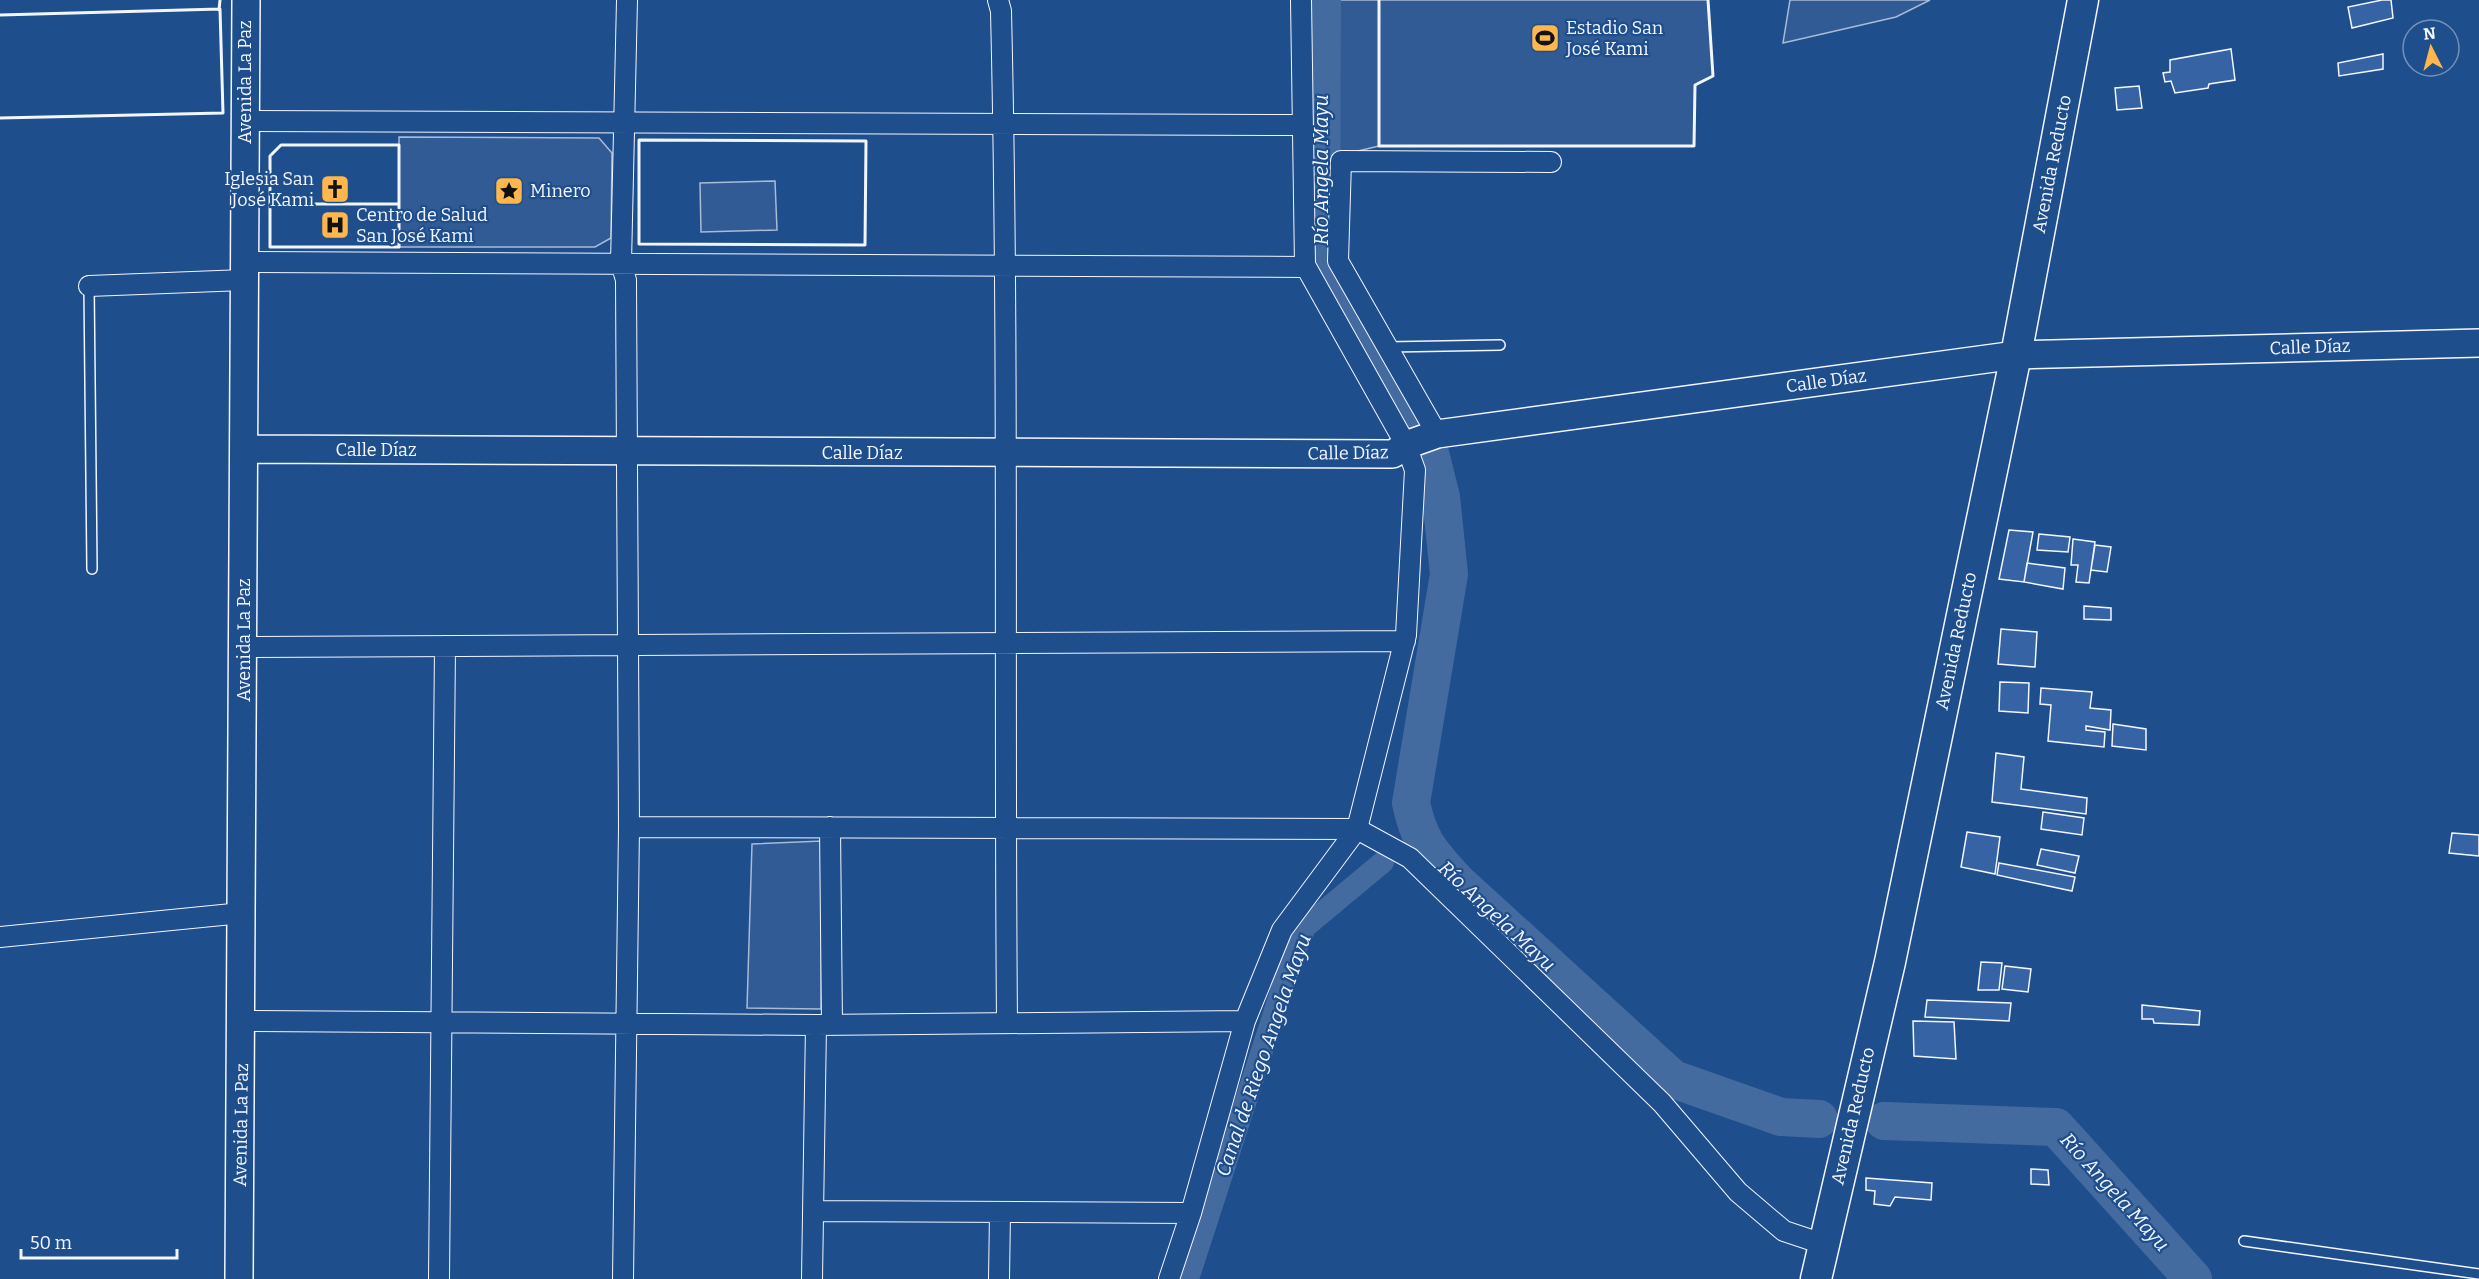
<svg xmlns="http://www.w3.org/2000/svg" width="2479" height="1279" font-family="Bitter,serif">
<rect width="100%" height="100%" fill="#1f4e8c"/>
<path fill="#305b95" stroke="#a8bbd7" stroke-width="1.5" d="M1309,0h399l5,76 -18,9 -1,61h-315l-42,10 -8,20 -19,2z
M1790,0h140l-34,17 -113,26z
M399,137l200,1 13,15 -1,85 -16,9h-196z
M775,181l2,49 -76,2 -1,-49z
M822,841l-1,168 -74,-1 5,-164z"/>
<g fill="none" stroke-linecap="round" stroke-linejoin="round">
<path stroke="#446ba0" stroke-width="22" d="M1188,1279l104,-321 13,-31 78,-65"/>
<path stroke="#446ba0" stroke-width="38" d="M1322,0l-1,261 93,161
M1430,453l11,44 8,77 -38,229c8,38 19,49 45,78l217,198 108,38 38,2
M1884,1121l172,6 137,152"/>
</g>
<path fill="#3563a3" stroke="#f2f6ff" stroke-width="1.5" d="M2382,0h9l2,18 -41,10 -4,-21z
M2231,49l4,31 -26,4 -1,4 -33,5 -4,-12 -6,1 -2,-9 7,-1v-12z
M2383,54v15l-44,7 -1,-13z
M2139,86l3,22 -25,2 -2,-22z
M2009,530l24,2 -9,50 -25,-3z
M2039,534l31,3 -2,15 -31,-2z
M2073,539l22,3 -6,41 -13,-1 2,-17h-7z
M2095,545l16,2 -4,25 -16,-2z
M2027,563l38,5 -2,21 -39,-7z
M2084,606l27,2v12l-27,-1z
M2001,629l36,3 -2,35 -37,-3z
M2000,682l29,1 -1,30 -29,-2z
M2041,688l51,4 -2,16 21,2 -1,20 -24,-4v4l19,2 -1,15 -56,-6 3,-36 -11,-1z
M2113,724l33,5v21l-34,-4z
M1996,753l28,4 -3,32 66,9 -1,16 -94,-12z
M2043,812l41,6 -2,17 -41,-6z
M1967,832l33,5 -5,37 -34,-7z
M2452,833l27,2v21l-30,-3z
M2041,849l38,7 -4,17 -38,-8z
M1999,863l76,14 -3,14 -75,-16z
M1981,962l21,1 -3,27h-21z
M2005,966l26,3 -3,23 -26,-3z
M1927,1000l84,3 -2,18 -84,-4z
M2142,1005l58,6 -1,14 -45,-2 -1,-4h-11z
M1913,1021l41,1 2,37 -42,-3z
M2031,1169l17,1 1,15 -18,-1z
M1866,1178l66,5 -1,17 -36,-3 -5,9 -16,-2 1,-13 -9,-1z"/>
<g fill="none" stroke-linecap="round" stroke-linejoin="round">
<g stroke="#f2f6ff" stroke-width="12">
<path id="lane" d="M89,286l3,283
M1388,347l112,-2
M2244,1241l235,33"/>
</g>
<g stroke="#f2f6ff" stroke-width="22">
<path id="street" d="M998,0l3,11c8,337 3,674 6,1011
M245,121l1058,4
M244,262l1062,5
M89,286l155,-6
M1437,434l-99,-173 3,-100 210,1
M244,647l1161,-6
M629,827l728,2 53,29 252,245 76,89 46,39 39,13
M830,827l2,198
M0,937l242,-24
M242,1021l574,4 429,-4
M813,1211l378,2
M439,1279l6,-633
M623,1279l6,-452 -3,-547 -5,-17 6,-263
M812,1279l4,-254
M999,1279l1,-66
M1169,1279l22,-66 54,-192 37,-91 75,-101 49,-194 9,-165 -9,-25 -101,-180 -4,-265"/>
</g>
<g stroke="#f2f6ff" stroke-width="30">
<path id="secondary" d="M244,449l1149,5 13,-9 31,-11 579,-79 463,-12
M239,1279l7,-1279"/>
</g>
<g stroke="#f2f6ff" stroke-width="33">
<path id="primary" d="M1816,1279l74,-317 126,-607 67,-355"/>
</g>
<use href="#lane" stroke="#1f4e8c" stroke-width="9"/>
<use href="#street" stroke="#1f4e8c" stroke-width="20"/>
<use href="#secondary" stroke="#1f4e8c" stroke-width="27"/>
<use href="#primary" stroke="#1f4e8c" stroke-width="30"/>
<path stroke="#f2f6ff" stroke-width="3" d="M1379,0v146h315l1,-61 18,-9 -5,-76
M219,10l1,-10
M0,15l220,-6 3,104 -223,5
M639,140l227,1 -1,104 -226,-1z
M281,145h118v59h-129v-48z
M270,204h129v43h-129z"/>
</g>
<defs>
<g id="stadium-square" transform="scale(1.5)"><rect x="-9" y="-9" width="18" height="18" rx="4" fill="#ffb74d" stroke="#1f4e8c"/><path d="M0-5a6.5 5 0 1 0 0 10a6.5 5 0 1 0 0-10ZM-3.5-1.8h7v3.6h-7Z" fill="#111"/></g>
<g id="church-square" transform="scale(1.5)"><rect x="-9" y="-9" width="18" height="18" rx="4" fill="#ffb74d" stroke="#1f4e8c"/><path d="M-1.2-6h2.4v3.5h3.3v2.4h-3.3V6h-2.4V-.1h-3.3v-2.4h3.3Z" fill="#111"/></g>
<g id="sight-square" transform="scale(1.5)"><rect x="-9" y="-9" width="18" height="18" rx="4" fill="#ffb74d" stroke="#1f4e8c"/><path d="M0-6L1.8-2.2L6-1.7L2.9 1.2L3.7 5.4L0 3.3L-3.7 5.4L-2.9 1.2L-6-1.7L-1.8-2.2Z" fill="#111"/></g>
<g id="hospital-square" transform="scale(1.5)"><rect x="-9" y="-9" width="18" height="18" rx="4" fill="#ffb74d" stroke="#1f4e8c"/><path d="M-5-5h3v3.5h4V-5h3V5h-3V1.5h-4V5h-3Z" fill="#111"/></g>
</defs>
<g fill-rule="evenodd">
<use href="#stadium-square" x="1545" y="38"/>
<use href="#church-square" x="335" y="189"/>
<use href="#sight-square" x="509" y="191"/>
<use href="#hospital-square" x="335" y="225"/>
</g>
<g text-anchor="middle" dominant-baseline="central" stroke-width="4.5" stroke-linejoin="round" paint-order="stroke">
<g font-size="18" fill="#f2f6ff" stroke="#1f4e8c" text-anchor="start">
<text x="1566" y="28">Estadio San<tspan x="1566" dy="21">José Kami</tspan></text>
<text x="314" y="179" text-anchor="end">Iglesia San<tspan x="314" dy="21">José Kami</tspan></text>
<text x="530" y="191">Minero</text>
<text x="356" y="215">Centro de Salud<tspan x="356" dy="21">San José Kami</tspan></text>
</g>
<g font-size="18" fill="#f2f6ff" stroke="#1f4e8c">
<text transform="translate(245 82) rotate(-90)">Avenida La Paz</text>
<text transform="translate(2052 164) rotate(-79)">Avenida Reducto</text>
<text transform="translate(2310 347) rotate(-2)">Calle Díaz</text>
<text transform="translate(1826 381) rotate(-8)">Calle Díaz</text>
<text x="376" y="450">Calle Díaz</text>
<text x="862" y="453">Calle Díaz</text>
<text transform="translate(1348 453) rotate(-1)">Calle Díaz</text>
<text transform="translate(244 640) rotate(-90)">Avenida La Paz</text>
<text transform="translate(1956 641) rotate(-78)">Avenida Reducto</text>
<text transform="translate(1853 1116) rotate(-77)">Avenida Reducto</text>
<text transform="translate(241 1125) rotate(-89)">Avenida La Paz</text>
</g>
<g font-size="20" font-style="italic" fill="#f2f6ff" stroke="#1f4e8c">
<text transform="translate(1321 170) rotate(-90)">Río Angela Mayu</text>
<text transform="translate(1497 916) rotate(43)">Río Angela Mayu</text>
<text transform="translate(1263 1055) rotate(-71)">Canal de Riego Angela Mayu</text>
<text transform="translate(2115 1192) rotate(48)">Río Angela Mayu</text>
</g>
</g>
<g transform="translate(2431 48) rotate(354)"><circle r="28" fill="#1f4e8c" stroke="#7391ba" stroke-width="1.5"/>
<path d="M0-4.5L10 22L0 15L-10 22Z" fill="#ffb74d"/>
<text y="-9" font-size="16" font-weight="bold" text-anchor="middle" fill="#f2f6ff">N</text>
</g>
<path d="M21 1249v9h156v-9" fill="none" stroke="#f2f6ff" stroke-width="3"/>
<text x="30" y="1249" font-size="18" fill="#f2f6ff" stroke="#1f4e8c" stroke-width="4.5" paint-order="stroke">50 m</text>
</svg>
